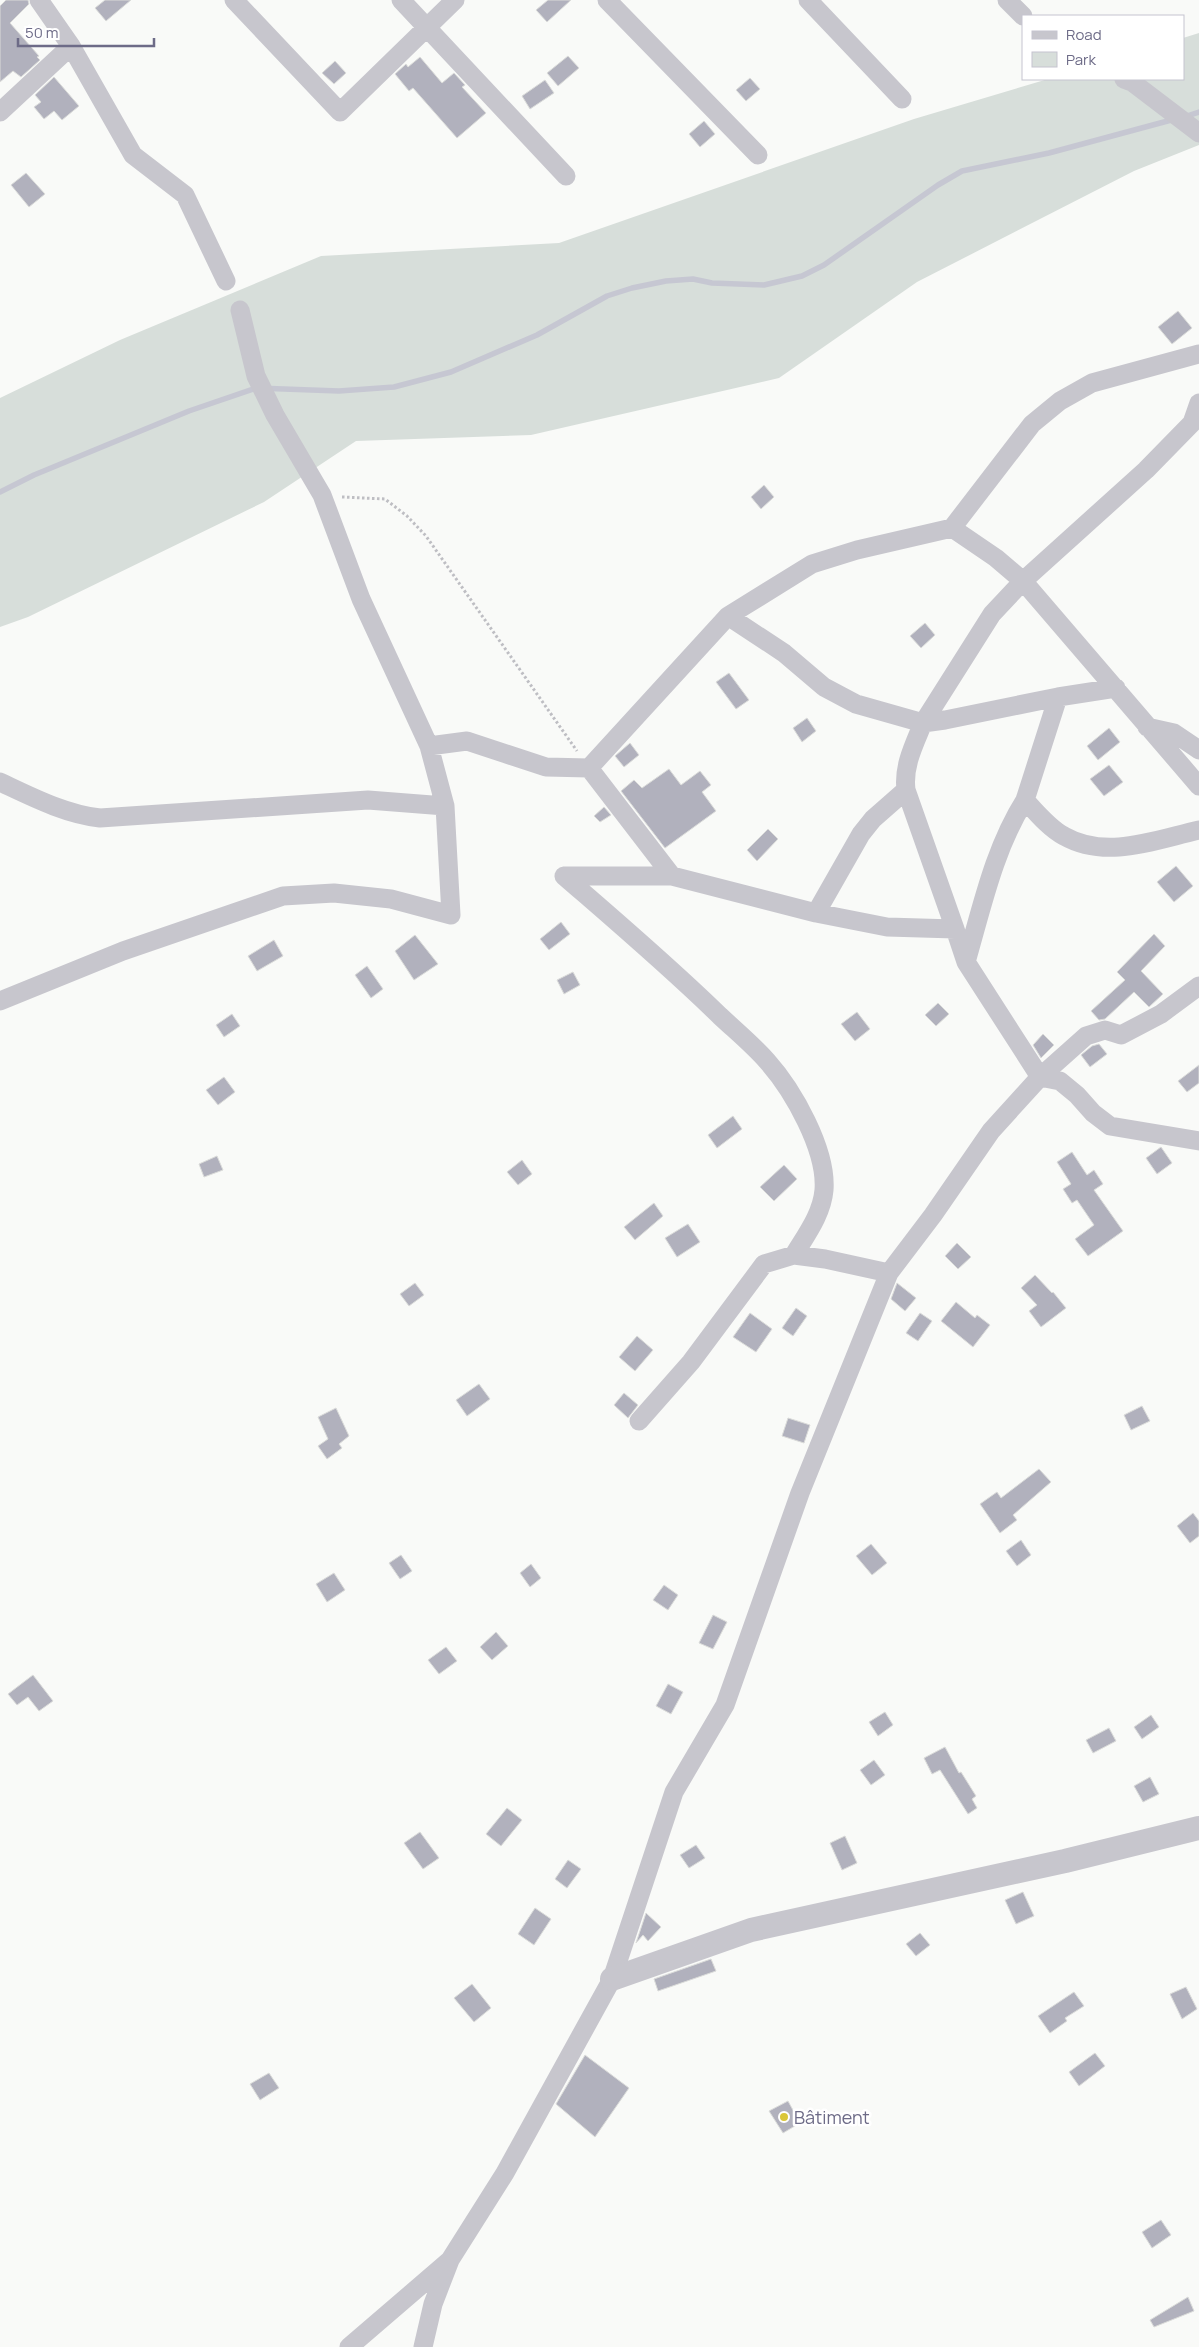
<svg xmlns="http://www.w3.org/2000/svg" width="1199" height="2347" font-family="Manrope,sans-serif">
<rect width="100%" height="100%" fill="#f9faf8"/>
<path fill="#d7deda" d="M1199,33v112l-65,26 -217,111 -138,96 -248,57 -175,6 -92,61 -236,115 -28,10v-229l120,-58 201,-84 238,-13 355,-124 134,-40h135v-41z"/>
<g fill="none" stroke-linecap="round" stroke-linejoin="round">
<path stroke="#c6c7d2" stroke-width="5.5" d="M1184,117l15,-5
M0,492l34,-17 155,-64 67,-23 83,3 55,-4 57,-15 86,-37 70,-39 25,-8 34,-7 27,-2 19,4 52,2 38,-9 22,-11 114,-80 24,-14 87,-18 126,-34"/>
</g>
<path fill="#b1b1bd" stroke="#dbdcda" d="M6,0h22l1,4 -19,19 29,33 -2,1 3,3 -19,17 -8,-6 -13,11v-76z
M105,0h26l-25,21 -11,-13z
M548,0h23l-24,22 -11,-12z
M568,56l11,12 -21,18 -11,-13z
M420,57l22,26 12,-10 11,12 -3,2 24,26 -29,25 -44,-50 -4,3 -14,-17 11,-10 2,3z
M335,61l11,12 -12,11 -12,-11z
M54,77l25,29 -17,14 -8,-9 -10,8 -10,-12 7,-5 -6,-7z
M750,78l10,11 -14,12 -10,-11z
M545,80l9,13 -24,16 -8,-13z
M704,121l11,13 -15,13 -11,-13z
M26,173l19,21 -16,13 -18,-22z
M1178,311l14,17 -20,16 -14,-17z
M764,485l10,12 -13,12 -10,-12z
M925,623l10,12 -14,13 -11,-12z
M729,673l20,27 -13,9 -20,-27z
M807,718l9,13 -14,11 -9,-14z
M1109,728l11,14 -22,18 -11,-14z
M630,743l9,12 -15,12 -9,-11z
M1109,765l14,17 -19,14 -14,-17z
M669,769l12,16 19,-14 11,14 -9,7 14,19 -51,37 -44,-57 13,-11 8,8z
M604,807l7,8 -11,7 -6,-6z
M768,829l10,10 -21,22 -10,-11z
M1176,866l17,20 -19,16 -17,-20z
M561,922l9,12 -21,16 -9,-11z
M1154,934l11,12 -24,25 22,23 -14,13 -15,-15 -29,27 -6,1 -8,-9 34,-31 -8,-8z
M415,935l23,29 -24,16 -19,-29z
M274,940l9,16 -26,15 -9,-15z
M367,966l16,23 -12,9 -16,-23z
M573,972l7,13 -16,9 -7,-14z
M938,1003l11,11 -13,12 -11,-11z
M857,1012l13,17 -15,12 -14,-17z
M232,1014l8,12 -16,11 -8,-12z
M1043,1034l11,11 -13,13 -8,-13z
M1099,1044l8,10 -17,13 -9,-12 11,-9z
M1199,1065v18l-12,9 -9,-11z
M224,1077l11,15 -17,13 -12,-15z
M733,1116l9,13 -25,19 -9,-13z
M1161,1147l11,16 -15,11 -11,-16z
M1072,1152l15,23 7,-5 9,14 -9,6 29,41 -35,25 -13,-17 19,-14 -17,-25 -5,3 -9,-14 8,-5 -14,-22z
M217,1156l6,14 -19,7 -5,-13z
M522,1160l10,14 -14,11 -11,-13z
M784,1165l13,14 -23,22 -14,-14z
M654,1203l9,13 -28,24 -11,-13z
M688,1224l12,18 -23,15 -12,-19z
M957,1243l14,14 -13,12 -13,-13z
M1035,1275l17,18 1,-1 13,16 -25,19 -12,-16 8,-6 -16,-17z
M415,1283l9,12 -15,11 -9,-12z
M897,1283l19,15 -11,13 -14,-12z
M956,1302l19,16 2,-3 13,10 -17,22 -32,-26z
M796,1308l11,8 -14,20 -11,-8z
M750,1313l22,16 -16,23 -23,-15z
M920,1313l12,8 -14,20 -12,-8z
M637,1336l16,14 -18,21 -16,-14z
M479,1384l11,15 -23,17 -11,-16z
M624,1393l14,12 -10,13 -14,-13z
M1142,1406l8,15 -19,9 -7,-15z
M336,1408l13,28 -10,8 3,4 -15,11 -9,-13 10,-7 -10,-22z
M788,1418l22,7 -6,18 -22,-7z
M1039,1469l12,13 -38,33 4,5 -17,13 -20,-29 17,-12 4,6z
M1193,1513l6,8v15l-9,7 -13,-17z
M1021,1540l10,15 -14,11 -11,-15z
M871,1544l16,19 -15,12 -16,-19z
M401,1555l11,16 -12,8 -11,-16z
M531,1564l10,14 -11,9 -10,-14z
M334,1573l11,17 -18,12 -11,-18z
M664,1585l14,10 -10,15 -15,-10z
M713,1615l14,7 -14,27 -14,-6z
M496,1632l12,14 -16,14 -12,-13z
M446,1647l11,14 -18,13 -11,-14z
M33,1675l20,26 -14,10 -11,-14 -11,8 -9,-11z
M668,1684l15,8 -12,22 -15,-8z
M885,1712l8,13 -15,11 -9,-14z
M1151,1715l8,12 -17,12 -8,-12z
M1109,1728l7,13 -23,12 -7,-13z
M945,1747l14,26 2,-1 15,24 -4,3 5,9 -9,6 -28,-44 -8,4 -8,-16z
M874,1760l11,15 -14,10 -11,-15z
M1150,1777l9,17 -16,8 -9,-16z
M507,1808l15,12 -21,26 -15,-12z
M420,1832l19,26 -16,11 -19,-26z
M845,1836l12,27 -15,7 -12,-27z
M696,1845l9,13 -16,10 -9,-13z
M568,1860l13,9 -14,19 -12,-9z
M1023,1892l11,24 -18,8 -11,-24z
M535,1908l16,11 -17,26 -16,-11z
M646,1913l15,14 -13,14 -5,-6 -7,8z
M920,1933l10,12 -14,11 -10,-12z
M711,1959l5,12 -58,20 -4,-12z
M472,1984l19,24 -17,14 -20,-24z
M1186,1987l11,22 -15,10 -12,-25z
M1074,1992l10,14 -19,12 2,3 -17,12 -12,-17z
M1095,2053l10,13 -26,20 -10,-14z
M585,2055l44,33 -34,49 -39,-33z
M269,2073l10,15 -19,12 -10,-16z
M788,2101l12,22 -17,10 -14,-22z
M1161,2220l10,15 -19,13 -10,-16z
M1188,2297l6,14 -40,16 -4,-7z"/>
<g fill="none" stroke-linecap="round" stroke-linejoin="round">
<path stroke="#bebec3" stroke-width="3" stroke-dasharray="2.5 2.5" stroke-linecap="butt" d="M342,497l43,2 22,17 19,20 151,215"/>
<path stroke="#c7c6cd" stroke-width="19" d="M39,0l32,46 62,109 52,40 41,86
M234,0l106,112 115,-112
M401,0l165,176
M607,0l151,155
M808,0l94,99
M1007,0l16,16
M1124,79l8,3 67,51
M0,112l71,-66
M952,528l44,30 27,23 176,205
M728,616l56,37 40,34 32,17 67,19 69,-109 31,-33 123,-111 46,-47 7,-20
M1147,727l27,6 25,17
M429,746l38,-5 79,26 43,1 139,-152 84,-52 45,-14 95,-22 80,-104 28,-23 32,-18 107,-29
M589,768l83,108 144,37 71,14 68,2 11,33 74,115 20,4 17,14 16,18 17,13 89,15
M0,782c32,15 65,32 100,36l268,-18 77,6
M1025,800c11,12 24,28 39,36 42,24 91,4 135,-6
M564,876c53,46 106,91 156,140 16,15 33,29 47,45 26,29 60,89 57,129 -2,24 -18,45 -30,65
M564,876h108
M816,913l45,-79 12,-15 33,-29
M955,929l-49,-139c-3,-24 8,-45 17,-67l22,-3 113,-23 58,-9
M966,962c16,-55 28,-113 59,-162l33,-103
M0,1001l123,-50 160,-55 51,-3 57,6 60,16 -6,-109 -16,-60 -68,-147 -39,-104 -47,-80 -19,-39 -16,-66
M639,1421l52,-59 73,-98 30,-9 31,4 64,14
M349,2347l100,-86
M423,2347l10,-43 17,-44 55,-87 107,-194 62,-187 51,-87 75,-212 89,-220 44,-58 58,-84 49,-54 46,-41 19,-6 16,5 40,-21 38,-28"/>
<path stroke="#c7c6cd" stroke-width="24" d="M612,1979l139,-49 314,-69 134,-33"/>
</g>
<circle fill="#dac638" stroke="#fff" stroke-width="2" cx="784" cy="2117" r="5"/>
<g text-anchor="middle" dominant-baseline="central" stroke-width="5" stroke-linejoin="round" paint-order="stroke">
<g font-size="18" fill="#6d6b87" stroke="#fff" text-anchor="start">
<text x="794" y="2117">Bâtiment</text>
</g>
</g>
<rect x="1022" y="15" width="162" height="65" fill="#ffffff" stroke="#c5c4cf"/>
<rect x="1032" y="31" width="25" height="8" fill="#c7c6cd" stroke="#c5c4cf"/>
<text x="1066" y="40" font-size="15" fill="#6d6b87">Road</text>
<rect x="1032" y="52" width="25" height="15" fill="#d7deda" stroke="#c5c4cf"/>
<text x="1066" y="65" font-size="15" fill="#6d6b87">Park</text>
<path d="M18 38v8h136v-8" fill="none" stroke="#6d6b87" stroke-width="2.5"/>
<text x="25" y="38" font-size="15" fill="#6d6b87" stroke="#ffffff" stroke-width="4" paint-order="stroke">50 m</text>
</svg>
